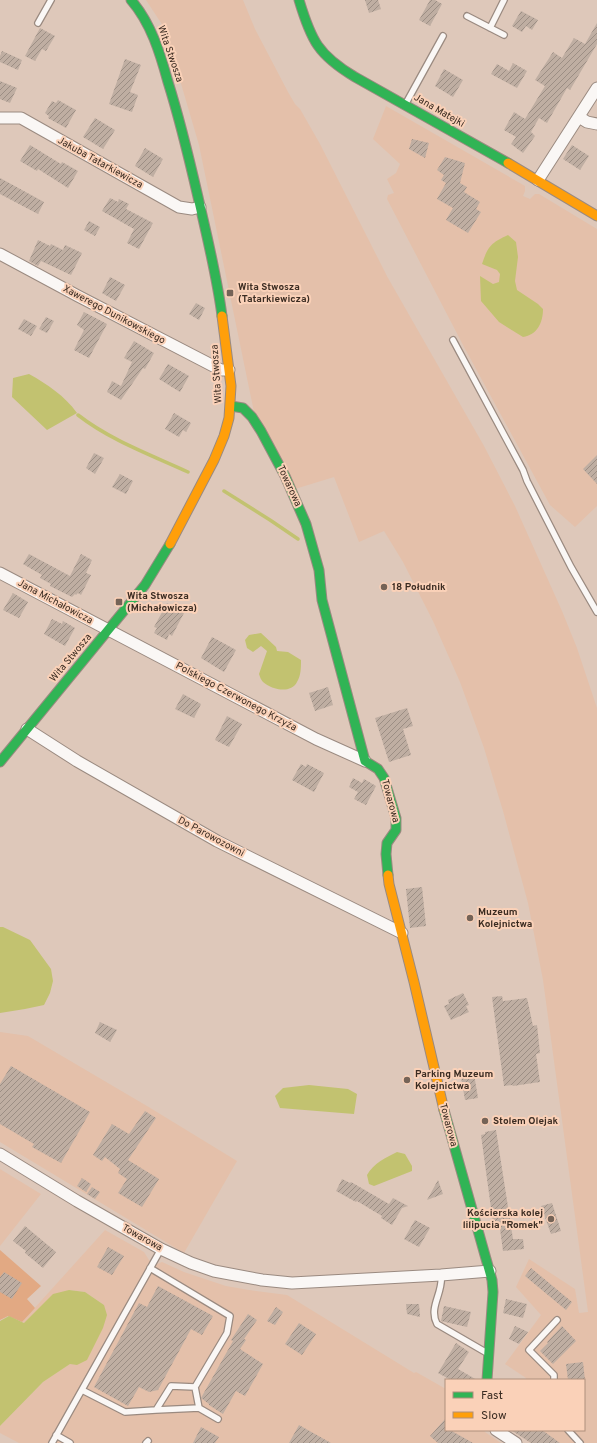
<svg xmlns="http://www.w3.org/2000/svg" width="597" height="1443" font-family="Overpass,sans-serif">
<defs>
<pattern id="building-hatch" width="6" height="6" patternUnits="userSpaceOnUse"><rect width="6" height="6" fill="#bfaea2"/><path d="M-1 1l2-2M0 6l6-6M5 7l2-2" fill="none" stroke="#9c8e84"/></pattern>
</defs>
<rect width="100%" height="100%" fill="#dec8ba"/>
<path fill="#e4c0aa" d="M146,0h97l12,29 33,63 7,12 5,5 20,35 68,134 96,168 31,60 47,105 15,37 20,60v735h-66l-20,-13h73v-50h-59l1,-2 -21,-14 36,-49 -25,-28 13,-28 46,30 4,24 9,-1 -45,-332 -15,-77 -25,-92 -19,-63 -24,-66 -27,-61 -30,-59 -19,-31 -25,11 -25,-65 -39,12 -41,-77 -55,-267 -34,-116z
M386,106l139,80v5l-2,5 7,3 5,-5h4l58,35v277l-22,21 -25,-22 -87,-160 -76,-146 1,-4 6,-2 -7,-14 9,-6 4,-9 -27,-25z
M0,1032l28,4 119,70 90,55 -53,92 -184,-111z
M0,1169l41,25 -41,52z
M105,1230l39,22 5,8 8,4 5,-2 22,10 42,14 23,4 38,5 127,78 2,-1 30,17v41h38l1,2 16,11h-482l-19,-10v-7l43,-44 27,-18 34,-59 -19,-13 -16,-2 -45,33 -2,-1z"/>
<path fill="#e2a983" d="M0,1250l41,36 -14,13 8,9 -13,14 -14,-6 -8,4z"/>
<path fill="#c2c270" d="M508,235l8,7 2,15 -3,24 2,9 21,14 5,5c0,14 -6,26 -20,28l-24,-15 -18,-21 -1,-25 13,8 6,-2 1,-8 -3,-4 -15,-6c6,-18 9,-21 26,-29z
M29,374c18,10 36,22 48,39l-30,17 -35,-33 1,-19z
M261,633l15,14 1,4 11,1 13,8c0,7 0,16 -4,22 -6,12 -25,8 -34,0 -2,-2 -3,-5 -4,-8l8,-23 -6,-5 -8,6 -6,-4 -2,-8 4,-5z
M0,927h3l27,13 21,29 2,12 -3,12 -6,12 -19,4 -25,4z
M309,1085l39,4 9,5 -3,20 -74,-6 -5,-12 8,-8z
M397,1152l8,2 7,12v5l-38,15 -5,-2 -2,-9c7,-12 18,-17 30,-23z
M69,1290l16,2 19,13 3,10 -4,13 -16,32 -10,5 -7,-1 -27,18 -43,44v-105l9,-5 15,7 29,-29z"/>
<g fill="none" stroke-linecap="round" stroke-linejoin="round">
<path stroke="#c2c270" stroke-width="3.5" d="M78,415c32,25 73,40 110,57
M224,491l46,29 28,19"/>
</g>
<path fill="url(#building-hatch)" d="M365,0h13l3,9 -12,4z
M430,0h5l7,4 -12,22 -11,-6z
M521,11l17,9 -6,10 -6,-4 -4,6 -10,-6z
M597,23v21l-27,46 -3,-2 -20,35 -8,-5 -8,14 4,4 -12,17 -12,-9 5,-7 -12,-7 10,-18 11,7 20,-33 -10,-6 18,-28 9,6 12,-20 11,6z
M40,28l15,8 -9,15 -4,-2 -7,12 -10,-5z
M2,51l20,9 -4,10 -18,-8v-6z
M125,59l16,6 -11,27 8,3 -6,17 -23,-8z
M513,63l14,8 -10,17 -26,-14 6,-10 12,7z
M444,69l19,11 -10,17 -18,-11z
M0,81l17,7 -7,15 -10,-4z
M58,100l18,10 -10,18 -18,-10 1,-2 -4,-3 7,-12 4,2z
M95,118l20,12 -12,19 -20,-12z
M412,139l17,4 -4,15 -16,-9z
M30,145l31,19 1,-2 16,9 -10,17 -30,-19 -1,2 -17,-10z
M572,145l17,11 -9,14 -17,-11z
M145,148l18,11 -10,18 -18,-11z
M445,157l20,6 -5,20 7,4 -3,5 16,10 -4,7 5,3 -13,21 -22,-13 7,-12 -16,-9 9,-16 -5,-3 3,-5 -7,-5z
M0,178l44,24 -6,12 -38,-20z
M110,198l8,4 1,-3 10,5 -3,5 27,14 -14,26 -12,-6 7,-14 -32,-18z
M89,221l11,6 -5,9 -11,-6z
M38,240l12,6 1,-2 12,6 2,-5 17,8 -11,22 -30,-14 -3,5 -9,-5z
M110,277l15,8 -9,16 -14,-8z
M196,303l9,5 -6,12 -10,-6z
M84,312l23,12 -18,34 -15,-8 10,-20 -7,-5z
M46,317l8,4 -7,12 -8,-4z
M24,319l13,7 -6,10 -13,-7z
M134,341l20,12 -9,16 -2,-1 -22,32 -14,-8 5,-11 9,5 11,-24 -8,-4z
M168,364l21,12 -9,16 -21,-13z
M174,413l17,10 -5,9 -3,-2 -4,7 -14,-8z
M94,453l10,5 -9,16 -9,-6z
M597,455v29l-14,-15z
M120,474l13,7 -7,13 -14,-7z
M29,554l41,22 11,-22 11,6 -6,13 5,2 -10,20 -3,-2 -2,2 -1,-1 -3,3 -22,-11 1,-2 -11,-6 2,-3 -19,-11z
M13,593l15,9 -9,16 -16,-8z
M167,603l17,10 -12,23 -3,-2 -2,6 -13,-7 3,-5 -3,-1z
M52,619l10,5 1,-3 12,7 -10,18 -21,-12z
M212,637l24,13 -12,22 -23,-14z
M328,687l5,18 -18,6 -6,-18z
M183,694l18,10 -7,14 -19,-9z
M407,708l6,18 -10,3 8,26 -22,7 -14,-44z
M227,716l15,8 -13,23 -14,-7z
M301,764l5,3 1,-3 17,9 -10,19 -22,-12z
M353,778l9,5 2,-4 12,7 -10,19 -12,-6 4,-7 -9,-5z
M422,887l4,39 -16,2 -4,-39z
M463,993l6,12 -3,1 3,6 -18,8 -7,-14 5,-2 -1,-4z
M502,996l1,5 24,-3 6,28 4,-1 3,28 -4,1 4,28 -27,4 -1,-1 -8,1 -12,-89z
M100,1022l17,8 -7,12 -15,-9z
M11,1066l79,46 -29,51 -29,-16 2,-3 -34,-20v-40z
M474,1074l4,24 -13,2 -4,-23z
M145,1111l11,7 -28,42 31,19 -17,28 -24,-14 9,-14 -9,-6 2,-4 -15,-12 -3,4 -9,-6 19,-31 17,10z
M496,1130l17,109h10l1,10 -21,2 -3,-22 -6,1 -13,-95 4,-1v-2z
M82,1178l9,6 -5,8 -9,-6z
M342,1179l8,4 1,-1 38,22 4,-6 15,8 -6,2 -10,17 -11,-7 1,-2 -25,-15 -1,1 -20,-11z
M438,1180l5,14 -16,6z
M92,1187l8,5 -5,7 -8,-5z
M552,1203l9,28 -10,3 -10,-28z
M415,1220l15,8 -11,19 -15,-8z
M25,1226l31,26 -13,16 -18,-15 1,-2 -13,-10z
M108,1247l16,9 -12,19 -15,-8z
M531,1268l41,34 -6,8 -41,-34z
M4,1272l18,11 -10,16 -12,-7v-15z
M158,1286l55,30 -11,19 -11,-6 -33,61 -9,2 -10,-5 -11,19 -34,-19 45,-84 8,4z
M506,1299l21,5 -4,14 -20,-5z
M406,1304h13l1,13 -13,-3z
M444,1306l27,6 -4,15 -26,-6z
M276,1307l7,5 -8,13 -8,-4z
M248,1314l9,6 -13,19 2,1 -6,9 23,15 -18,32 -9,-5 -13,23 -14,-9v-1l-8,-6 32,-57 -2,-1z
M299,1323l17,11 -14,21 -17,-11z
M515,1326l13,6 -9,12 -10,-5z
M562,1326l14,15 -23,23 -13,-13 8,-8 -1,-1z
M456,1343l13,9 -11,17 19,11h-26l-13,-7z
M583,1362l2,18h-17l-2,-16z
M446,1418v12h4l23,13h-35l-8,-7z
M299,1425l32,18h-42z
M201,1427l18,10 -4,6h-22z
M511,1430h31l18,13h-29z"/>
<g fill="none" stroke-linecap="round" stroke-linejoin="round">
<g stroke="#9a8a80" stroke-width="8">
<path id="lane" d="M467,16l37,19
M38,23l13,-23
M490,28l14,-28
M405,105l38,-69
M453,340l70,130 4,11 44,86 26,45
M441,1275c3,17 -13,32 -4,49l50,29
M554,1380v-5l-25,-25 28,-30
M82,1390l43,22 31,-2 15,-24 24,1 32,-54 3,-17 -80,-48
M199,1408l19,11
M156,1410l43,-2 -4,-21
M568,1430l12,13
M56,1435l14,8
M52,1443l109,-194
M146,1443l2,-2"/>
</g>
<g stroke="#9a8a80" stroke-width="13">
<path id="street" d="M579,117l8,5 10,2
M0,118h21l158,89 13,2 8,-2
M538,180l59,-92
M0,254l78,42 143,74h8
M0,573l316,166 49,22
M27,729l50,32 140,80 185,92
M0,1154l77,47 84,48 30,14 23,8 48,9 30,3 149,-8 49,-4
M496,1430l20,13"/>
</g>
<g stroke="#9a8a80" stroke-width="11">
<path id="fast" d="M131,0c20,23 29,53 37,82 12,38 21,76 30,115 9,40 19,79 24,119
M299,0c12,40 19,55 56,77l153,86
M231,406l12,2 9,9 9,14 24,45 21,48 13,46 3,30 43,161 13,8 6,9 12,40v12l-9,13 -1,11 2,21
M0,762l145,-177 25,-41
M444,1110l48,170 1,12 -6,88"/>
</g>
<g stroke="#9a8a80" stroke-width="11">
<path id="slow" d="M508,163l89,53
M170,544l44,-84 10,-24 5,-18 2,-32 -9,-70
M388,875l1,9 25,98 30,128"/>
</g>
<use href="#lane" stroke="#faf7f5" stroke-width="5.5"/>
<use href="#street" stroke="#faf7f5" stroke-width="11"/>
<use href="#fast" stroke="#30b455" stroke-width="9"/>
<use href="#slow" stroke="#ff9f0a" stroke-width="9"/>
</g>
<g fill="#746357" stroke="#fad1b8" stroke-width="1.5">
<rect x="226" y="289" width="8" height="8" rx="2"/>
<circle cx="384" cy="587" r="4"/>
<rect x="115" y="598" width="8" height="8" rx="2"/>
<circle cx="470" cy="918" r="4"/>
<circle cx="407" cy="1080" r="4"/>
<circle cx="485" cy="1121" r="4"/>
<circle cx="551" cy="1219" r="4"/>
</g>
<g text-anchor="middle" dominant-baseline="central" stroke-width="4" stroke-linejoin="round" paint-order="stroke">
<g font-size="10" fill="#3b2c22" stroke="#fad1b8">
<text transform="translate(170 54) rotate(71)">Wita Stwosza</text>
<text transform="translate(439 111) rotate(30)">Jana Matejki</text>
<text transform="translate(100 163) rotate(29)">Jakuba Tatarkiewicza</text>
<text transform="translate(114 315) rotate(28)">Xawerego Dunikowskiego</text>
<text transform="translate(217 374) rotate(-94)">Wita Stwosza</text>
<text transform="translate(289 486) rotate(65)">Towarowa</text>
<text transform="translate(55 602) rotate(28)">Jana Michałowicza</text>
<text transform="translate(71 658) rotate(-50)">Wita Stwosza</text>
<text transform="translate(236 697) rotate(28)">Polskiego Czerwonego Krzyża</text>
<text transform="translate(390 801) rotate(75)">Towarowa</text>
<text transform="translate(211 837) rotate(28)">Do Parowozowni</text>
<text transform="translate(448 1125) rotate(75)">Towarowa</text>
<text transform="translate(142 1238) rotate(29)">Towarowa</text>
</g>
<g font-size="10" font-weight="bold" fill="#3b2c22" stroke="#fad1b8" text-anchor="start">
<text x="238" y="287">Wita Stwosza<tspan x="238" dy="12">(Tatarkiewicza)</tspan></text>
<text x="392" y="587">18 Południk</text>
<text x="127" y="596">Wita Stwosza<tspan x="127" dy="12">(Michałowicza)</tspan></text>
<text x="478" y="912">Muzeum<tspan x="478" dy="12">Kolejnictwa</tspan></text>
<text x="415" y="1074">Parking Muzeum<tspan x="415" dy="12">Kolejnictwa</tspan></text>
<text x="493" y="1121">Stolem Olejak</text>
<text x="543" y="1213" text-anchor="end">Kościerska kolej<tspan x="543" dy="12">lilipucia "Romek"</tspan></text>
</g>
</g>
<rect x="445" y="1379" width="140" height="52" fill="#fad1b8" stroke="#ae8f7c"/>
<rect x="453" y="1392" width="20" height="6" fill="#30b455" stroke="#ae8f7c"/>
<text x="481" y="1399" font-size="12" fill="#3b2c22">Fast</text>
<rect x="453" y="1412" width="20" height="6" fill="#ff9f0a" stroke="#ae8f7c"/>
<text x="481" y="1419" font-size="12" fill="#3b2c22">Slow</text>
</svg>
